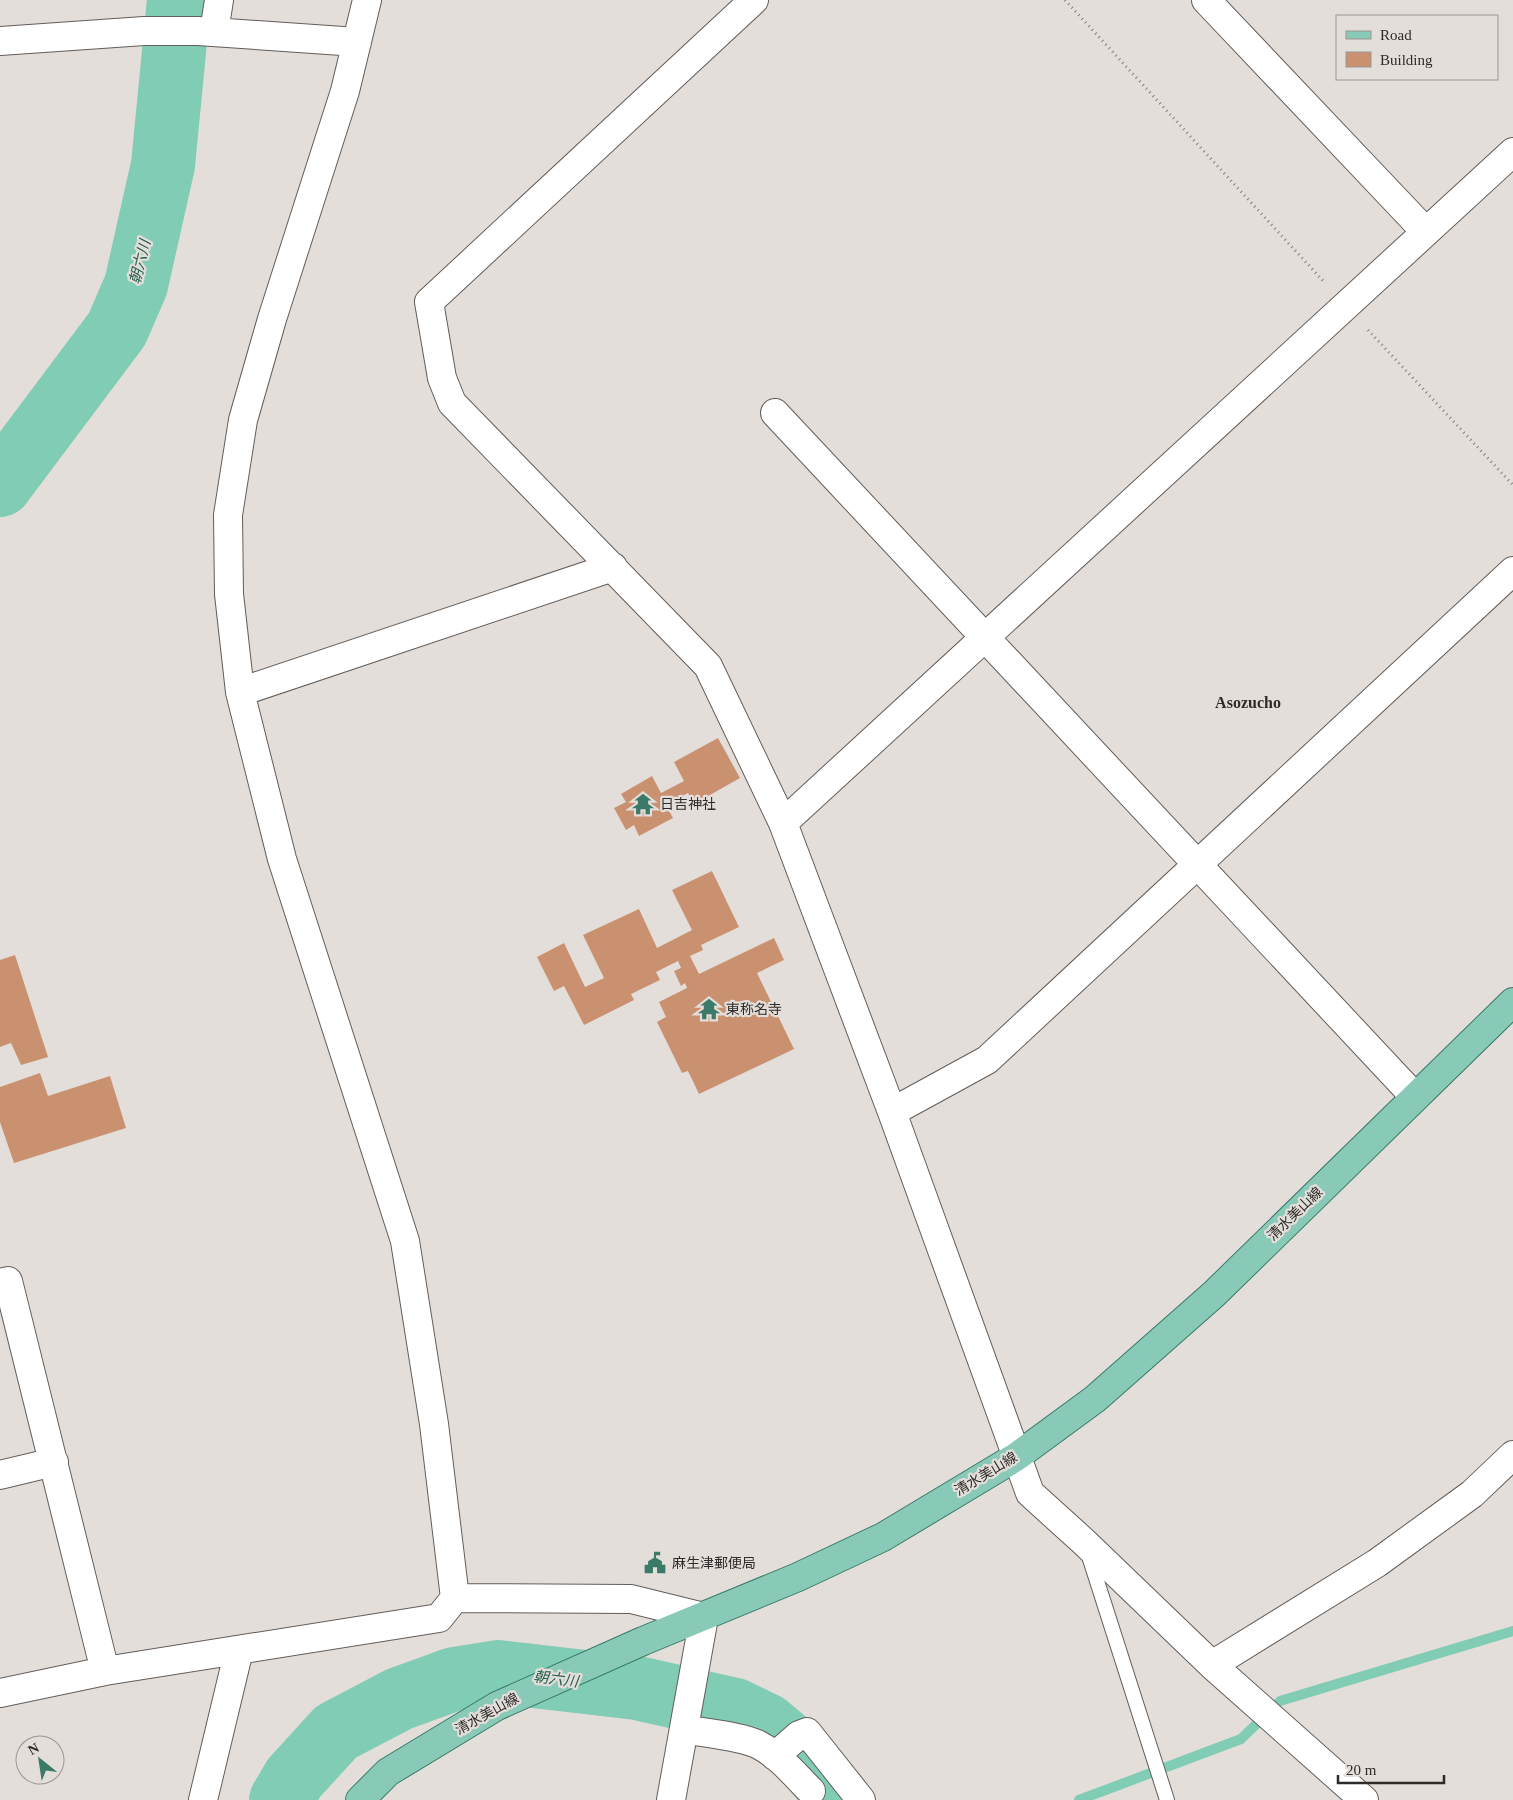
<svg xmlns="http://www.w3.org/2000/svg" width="1513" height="1800" font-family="'Times New Roman','Noto Sans JP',serif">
<rect width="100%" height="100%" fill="#e4deda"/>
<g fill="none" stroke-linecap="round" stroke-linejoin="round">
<path stroke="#80ccb4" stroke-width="10" d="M1079,1800l162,-61 39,-38 233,-70"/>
<path stroke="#80ccb4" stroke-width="64" d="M0,485l117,-156 19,-44 27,-120 16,-165
M281,1800l13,-22 42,-46 63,-33 55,-20 44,-7 139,16 98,22 31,15 39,33 34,42"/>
</g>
<path fill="#ca9170" d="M718,738l22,40 -46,26 -6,-11 -22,12 7,13 -34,18 -5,-11 -8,5 -12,-22 12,-6 -5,-8 31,-18 9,17 23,-12 -10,-19z
M712,871l27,56 -38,18 2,5 -13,6 9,18 75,-36 10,22 -27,13 37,76 -95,45 -11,-23 -6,2 -25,-51 9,-5 -7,-15 28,-14 -2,-5 -4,3 -7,-15 7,-3 -3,-7 -22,11 4,8 -29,14 3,6 -50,25 -20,-39 -10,5 -17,-34 27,-14 21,44 19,-9 -21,-43 56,-26 18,39 35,-18 -20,-40z
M15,955l33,102 -27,8 -10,-22 -11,4v-87z
M40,1073l8,23 62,-20 16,52 -112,35 -14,-41v-35z"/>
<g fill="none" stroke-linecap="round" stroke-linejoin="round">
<g stroke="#635d5a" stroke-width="16">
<path id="service" d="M1088,1553l79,247"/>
</g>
<g stroke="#635d5a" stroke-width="30">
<path id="minor" d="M754,0l-325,302 13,76 10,25 256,263 75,157 109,289 138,381 54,49 128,123 152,135
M1206,0l220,232
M214,32l5,-32
M0,41l144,-10h54l159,11
M775,413l640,684
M240,692l373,-125
M783,823l730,-671
M892,1112l95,-52 526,-489
M0,1283l8,-2 97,390
M0,1475l54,-13
M455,1598l176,1 73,18 -33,183
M1212,1665l165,-102 95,-69 41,-39
M0,1693l105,-22 334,-53 16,-20 -21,-174 -29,-183 -123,-382 -42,-167 -11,-98 -1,-79 15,-95 29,-101 73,-228 22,-91
M684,1729c20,4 58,7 75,16 21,11 36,30 52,46
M775,1756l24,-21 8,-3 54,68
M203,1800l36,-150"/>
</g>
<g stroke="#357a67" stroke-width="30">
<path id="primary" d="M360,1800l28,-28 109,-66 146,-65 155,-64 85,-40 133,-80 79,-58 119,-105 299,-292"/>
</g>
<path stroke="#827e7c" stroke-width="3" stroke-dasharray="1 4" stroke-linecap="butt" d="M1065,0l260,283
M1368,330l145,155"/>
<use href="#service" stroke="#fff" stroke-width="14"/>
<use href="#minor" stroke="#fff" stroke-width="28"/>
<use href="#primary" stroke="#89c9b8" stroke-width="28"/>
</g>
<defs>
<g id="temple-bare" transform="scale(1.725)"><path d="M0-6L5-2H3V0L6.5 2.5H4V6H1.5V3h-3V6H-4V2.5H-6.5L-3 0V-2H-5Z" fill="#3b7a68" stroke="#e4deda" stroke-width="2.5" paint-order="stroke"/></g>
<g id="civic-bare" transform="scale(1.725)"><path d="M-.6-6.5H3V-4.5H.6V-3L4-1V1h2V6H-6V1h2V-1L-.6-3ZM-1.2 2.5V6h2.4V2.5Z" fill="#3b7a68" stroke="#e4deda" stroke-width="2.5" paint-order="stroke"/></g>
</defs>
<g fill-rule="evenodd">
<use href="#temple-bare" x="643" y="804"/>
<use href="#temple-bare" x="709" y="1009"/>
<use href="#civic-bare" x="655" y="1563"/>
</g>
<g text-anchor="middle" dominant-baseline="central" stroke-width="4.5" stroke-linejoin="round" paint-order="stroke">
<g font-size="14" fill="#2d2b2a" stroke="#e4deda" text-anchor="start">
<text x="660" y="804">日吉神社</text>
<text x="726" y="1009">東称名寺</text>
<text x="672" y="1563">麻生津郵便局</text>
</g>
<g font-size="14" fill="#2d2b2a" stroke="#e4deda">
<text transform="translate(1295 1214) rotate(-44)">清水美山線</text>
<text transform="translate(986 1474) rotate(-31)">清水美山線</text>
<text transform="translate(487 1714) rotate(-29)">清水美山線</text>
</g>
<g font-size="15" font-style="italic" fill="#266251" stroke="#e4deda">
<text transform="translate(140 262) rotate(-76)">朝六川</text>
<text transform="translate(556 1679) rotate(7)">朝六川</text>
</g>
<g font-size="16" font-weight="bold" fill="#302b29" stroke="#e4deda">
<text x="1248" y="702">Asozucho</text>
</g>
</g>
<rect x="1336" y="15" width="162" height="65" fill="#e4deda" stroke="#9b9694"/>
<rect x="1346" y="31" width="25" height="8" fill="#89c9b8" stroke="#9b9694"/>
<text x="1380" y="40" font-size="15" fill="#2d2b2a">Road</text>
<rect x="1346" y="52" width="25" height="15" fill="#ca9170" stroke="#9b9694"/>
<text x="1380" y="65" font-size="15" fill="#2d2b2a">Building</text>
<g transform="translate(40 1760) rotate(330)"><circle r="24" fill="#e4deda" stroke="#9b9694"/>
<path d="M0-4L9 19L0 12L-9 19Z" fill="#3b7a68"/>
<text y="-8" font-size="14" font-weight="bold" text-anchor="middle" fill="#2d2b2a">N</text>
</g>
<path d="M1338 1775v8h106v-8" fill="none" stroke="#2d2b2a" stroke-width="2.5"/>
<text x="1346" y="1775" font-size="15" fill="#2d2b2a" stroke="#e4deda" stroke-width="4" paint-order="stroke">20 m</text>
</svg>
